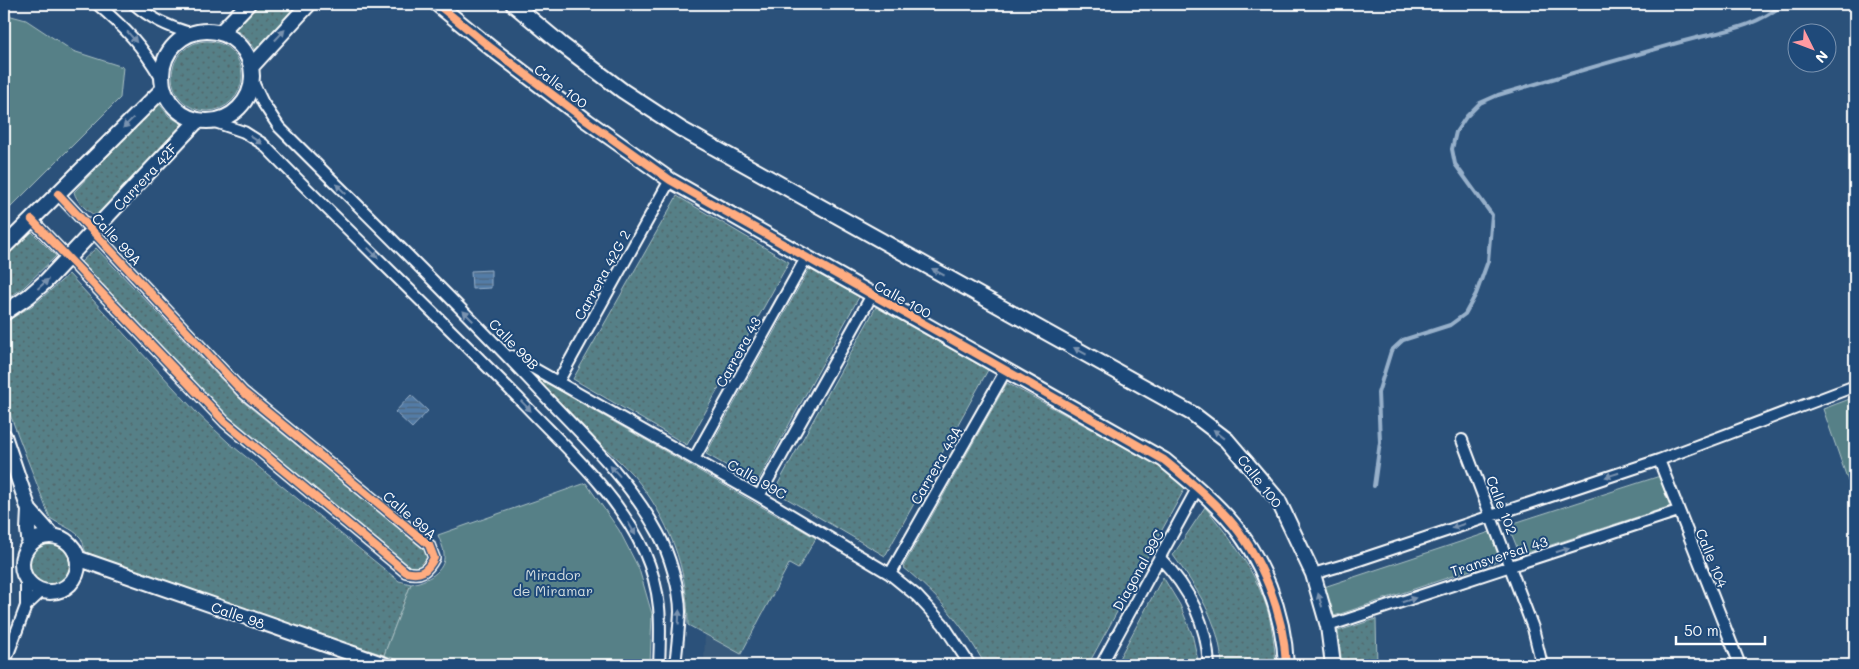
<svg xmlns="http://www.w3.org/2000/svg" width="1859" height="669" font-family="Mali,sans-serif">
<defs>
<pattern id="grass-dots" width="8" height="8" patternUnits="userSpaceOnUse" patternTransform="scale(1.25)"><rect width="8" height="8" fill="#568087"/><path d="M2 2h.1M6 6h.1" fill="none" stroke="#51666a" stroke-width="1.8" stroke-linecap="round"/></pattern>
<pattern id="water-rules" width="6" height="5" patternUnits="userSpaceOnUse" patternTransform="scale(1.25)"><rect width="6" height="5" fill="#527ba6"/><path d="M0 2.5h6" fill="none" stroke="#4f6479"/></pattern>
</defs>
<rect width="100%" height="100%" fill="#2b517a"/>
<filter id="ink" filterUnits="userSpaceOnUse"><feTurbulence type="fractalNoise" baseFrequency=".02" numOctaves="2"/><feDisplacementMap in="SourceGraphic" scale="10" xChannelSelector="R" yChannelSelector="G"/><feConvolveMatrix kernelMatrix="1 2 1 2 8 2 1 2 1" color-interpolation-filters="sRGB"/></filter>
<g filter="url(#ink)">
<path fill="#395a7b" d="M705,635l36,19 19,11h-56z"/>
<path fill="url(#grass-dots)" stroke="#aac0c3" d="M254,4h47l-45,47c-6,-12 -14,-18 -26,-24z
M172 76a35 35 0 1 1 70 0a35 35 0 1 1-70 0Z
M158,102l11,14 13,8 -80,89 -4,3c-9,-2 -22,-15 -24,-24z
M677,196l112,66 -102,183 -114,-66z
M32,232l24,24 -33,32 -19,13v-43z
M96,248l145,152 185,150 2,7c-3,11 -10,13 -20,10l-181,-150 -146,-155z
M809,269l50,28 -102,186 -51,-29z
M69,274l128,139 32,30 170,138 12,3 -27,71 -287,-91c-3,-3 -8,-7 -11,-12 -3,-5 -2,-10 -6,-15 -8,-9 -20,-12 -30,-19l-46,-119v-76l31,-19z
M876,307l112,63 -103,186 -111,-65z
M527,372l289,166 -18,31 -9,-5 -48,90 -53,-29c0,-56 -19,-107 -55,-150 -11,-12 -24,-23 -36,-34 -23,-23 -47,-46 -70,-69z
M1007,383l154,84 24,21 -97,177h-103c-23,-42 -45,-67 -82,-98z
M1205,507c21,26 42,52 55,83 11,23 14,50 16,75h-54c-2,-43 -25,-76 -49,-110z
M26 563a24 24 0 1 1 48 0a24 24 0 1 1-48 0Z
M1163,577l17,28 12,29 7,31h-80l-3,-1z
M1376,619l1,46h-35l-4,-34z"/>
<path fill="#568087" stroke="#aac0c3" d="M4,14l22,6 47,31 50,16 -3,31 -116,116z
M1855,397v104l-32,-92z
M1660,476l11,30 -151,49 -12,-30z
M586,483l33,47 20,39 13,45 -2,51h-239l-27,-10 27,-71c15,-3 35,-12 33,-30 0,-6 -4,-13 -6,-19z
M1490,532l10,28 -166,56 -10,-29z"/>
<path fill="url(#water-rules)" stroke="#97b0ca" d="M491,270v18l-19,1 -1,-18z
M411,395l17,16 -16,17 -17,-16z"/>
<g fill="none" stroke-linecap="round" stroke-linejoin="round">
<path stroke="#97b0ca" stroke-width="4" d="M1374,486l6,-44 -2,-49 13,-42 12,-11 47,-15 15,-11 11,-20 12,-33 4,-46 -37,-51 -3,-15 4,-17 10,-15 14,-14 18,-8c60,-18 119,-35 179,-52 37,-11 76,-13 106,-39"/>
<g stroke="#fff" stroke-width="14">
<path id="street" d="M97,4c29,25 44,40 64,74
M134,4c17,15 34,23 56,29
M252,80l11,23 16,24c88,88 178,175 263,266 42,44 87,86 116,140 11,20 22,56 22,79 -1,18 -3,36 -5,53
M212,121l32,11 19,12c85,88 176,172 262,261 43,45 92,88 119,146 18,41 17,71 15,114
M32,220l193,202 181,150c15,4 21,-1 28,-14l-5,-13 -186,-153 -185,-198
M512,356l247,140 131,78 27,22 26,28 27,41
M558,382l112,-202
M1462,440l71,188 9,37
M694,459l112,-201
M1659,460l81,205
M759,496l113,-201
M1160,558c29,30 47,65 49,107
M890,574l116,-204
M1313,574l34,-10 312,-104 196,-74
M26,606l17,-16
M1328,626l350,-115
M4,665l22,-59v-28
M1101,665l97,-178"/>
</g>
<g stroke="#fff" stroke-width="18">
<path id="secondary" d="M437,4l54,44 96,73 83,59 494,280c22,18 44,36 63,57 35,39 57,96 59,148
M513,4l48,40 62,47 58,38 512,285 34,26 51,60 35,74 15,52 5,39
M162 76a45 45 0 1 1 90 0a45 45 0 1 1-90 0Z
M221,32l27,-28
M252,66l57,-62
M4,247l159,-158
M4,313l25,-17 17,-15 151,-160
M4,436l25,74 -1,20 2,15
M29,510l23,26
M22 564a28 28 0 1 1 56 0a28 28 0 1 1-56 0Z
M77,558l308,107"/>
</g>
<use href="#street" stroke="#1f4a7a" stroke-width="10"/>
<use href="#secondary" stroke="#1f4a7a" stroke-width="14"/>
<g stroke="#1f4a7a" stroke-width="11">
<path id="cycleway" d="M437,4l54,44 96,73 83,59 494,280c22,18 44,36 63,57 35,39 57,96 59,148
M32,220l193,202 181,150c15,4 21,-1 28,-14l-5,-13 -186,-153 -185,-198"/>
</g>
<use href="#cycleway" stroke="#ffac80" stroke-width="8"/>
</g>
<defs><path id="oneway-solid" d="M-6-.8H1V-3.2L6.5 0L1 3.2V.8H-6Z" transform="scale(1.25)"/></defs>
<g fill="#7992af">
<use href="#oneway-solid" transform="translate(280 35) rotate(-47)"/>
<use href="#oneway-solid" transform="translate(132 37) rotate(49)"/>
<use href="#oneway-solid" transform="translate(128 123) rotate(135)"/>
<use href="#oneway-solid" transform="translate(256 140) rotate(33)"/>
<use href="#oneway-solid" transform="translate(341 189) rotate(-135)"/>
<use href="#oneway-solid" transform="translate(373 253) rotate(45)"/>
<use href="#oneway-solid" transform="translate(938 272) rotate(-151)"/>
<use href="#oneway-solid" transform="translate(43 284) rotate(-42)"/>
<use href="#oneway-solid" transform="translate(468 316) rotate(-135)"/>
<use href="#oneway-solid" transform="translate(1080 351) rotate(-151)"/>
<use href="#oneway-solid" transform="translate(526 406) rotate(46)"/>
<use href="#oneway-solid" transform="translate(1219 434) rotate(-142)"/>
<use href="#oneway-solid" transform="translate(615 471) rotate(-132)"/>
<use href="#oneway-solid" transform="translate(1612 475) rotate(162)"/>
<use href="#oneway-solid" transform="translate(1458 526) rotate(161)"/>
<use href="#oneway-solid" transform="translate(632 529) rotate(60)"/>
<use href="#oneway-solid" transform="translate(1563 550) rotate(-18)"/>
<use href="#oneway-solid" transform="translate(1320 600) rotate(-106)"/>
<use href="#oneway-solid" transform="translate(1409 600) rotate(-18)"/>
<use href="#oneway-solid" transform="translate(679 617) rotate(-87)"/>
</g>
</g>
<g text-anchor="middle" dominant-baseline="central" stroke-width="4" stroke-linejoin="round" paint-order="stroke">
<g font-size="14" fill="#fff" stroke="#1f4a7a">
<text transform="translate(561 86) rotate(37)">Calle 100</text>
<text transform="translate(145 177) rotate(-47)">Carrera 42F</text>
<text transform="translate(117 239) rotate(47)">Calle 99A</text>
<text transform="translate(602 275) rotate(-61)">Carrera 42G 2</text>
<text transform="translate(903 299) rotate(29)">Calle 100</text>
<text transform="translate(514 344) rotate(46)">Calle 99B</text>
<text transform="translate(738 352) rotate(-61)">Carrera 43</text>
<text transform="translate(936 465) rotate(-60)">Carrera 43A</text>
<text transform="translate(757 479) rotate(30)">Calle 99C</text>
<text transform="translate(1260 481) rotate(52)">Calle 100</text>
<text transform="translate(1502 505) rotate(69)">Calle 102</text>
<text transform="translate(410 515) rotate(41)">Calle 99A</text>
<text transform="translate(1499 556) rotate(-18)">Transversal 43</text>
<text transform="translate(1712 558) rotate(68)">Calle 104</text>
<text transform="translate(1138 570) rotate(-61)">Diagonal 99C</text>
<text transform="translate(238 615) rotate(19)">Calle 98</text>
</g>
<g font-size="14" fill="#d5dfe1" stroke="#1f4a7a">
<text x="553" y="574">Mirador<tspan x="553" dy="16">de Miramar</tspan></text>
</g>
</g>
<rect width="1859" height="669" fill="none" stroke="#1f4a7a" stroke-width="20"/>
<rect x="10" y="10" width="1839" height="649" fill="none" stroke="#fff" stroke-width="2" filter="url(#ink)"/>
<g transform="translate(1812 48) rotate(132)"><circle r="24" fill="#1f4a7a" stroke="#7992af"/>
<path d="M0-4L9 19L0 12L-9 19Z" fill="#ff9aa2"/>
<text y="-8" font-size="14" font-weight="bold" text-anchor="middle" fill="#ffffff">N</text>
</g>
<path d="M1676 636v8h89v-8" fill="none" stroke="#ffffff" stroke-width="2.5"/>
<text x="1684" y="636" font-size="15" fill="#ffffff" stroke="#1f4a7a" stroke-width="4" paint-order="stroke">50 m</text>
</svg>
